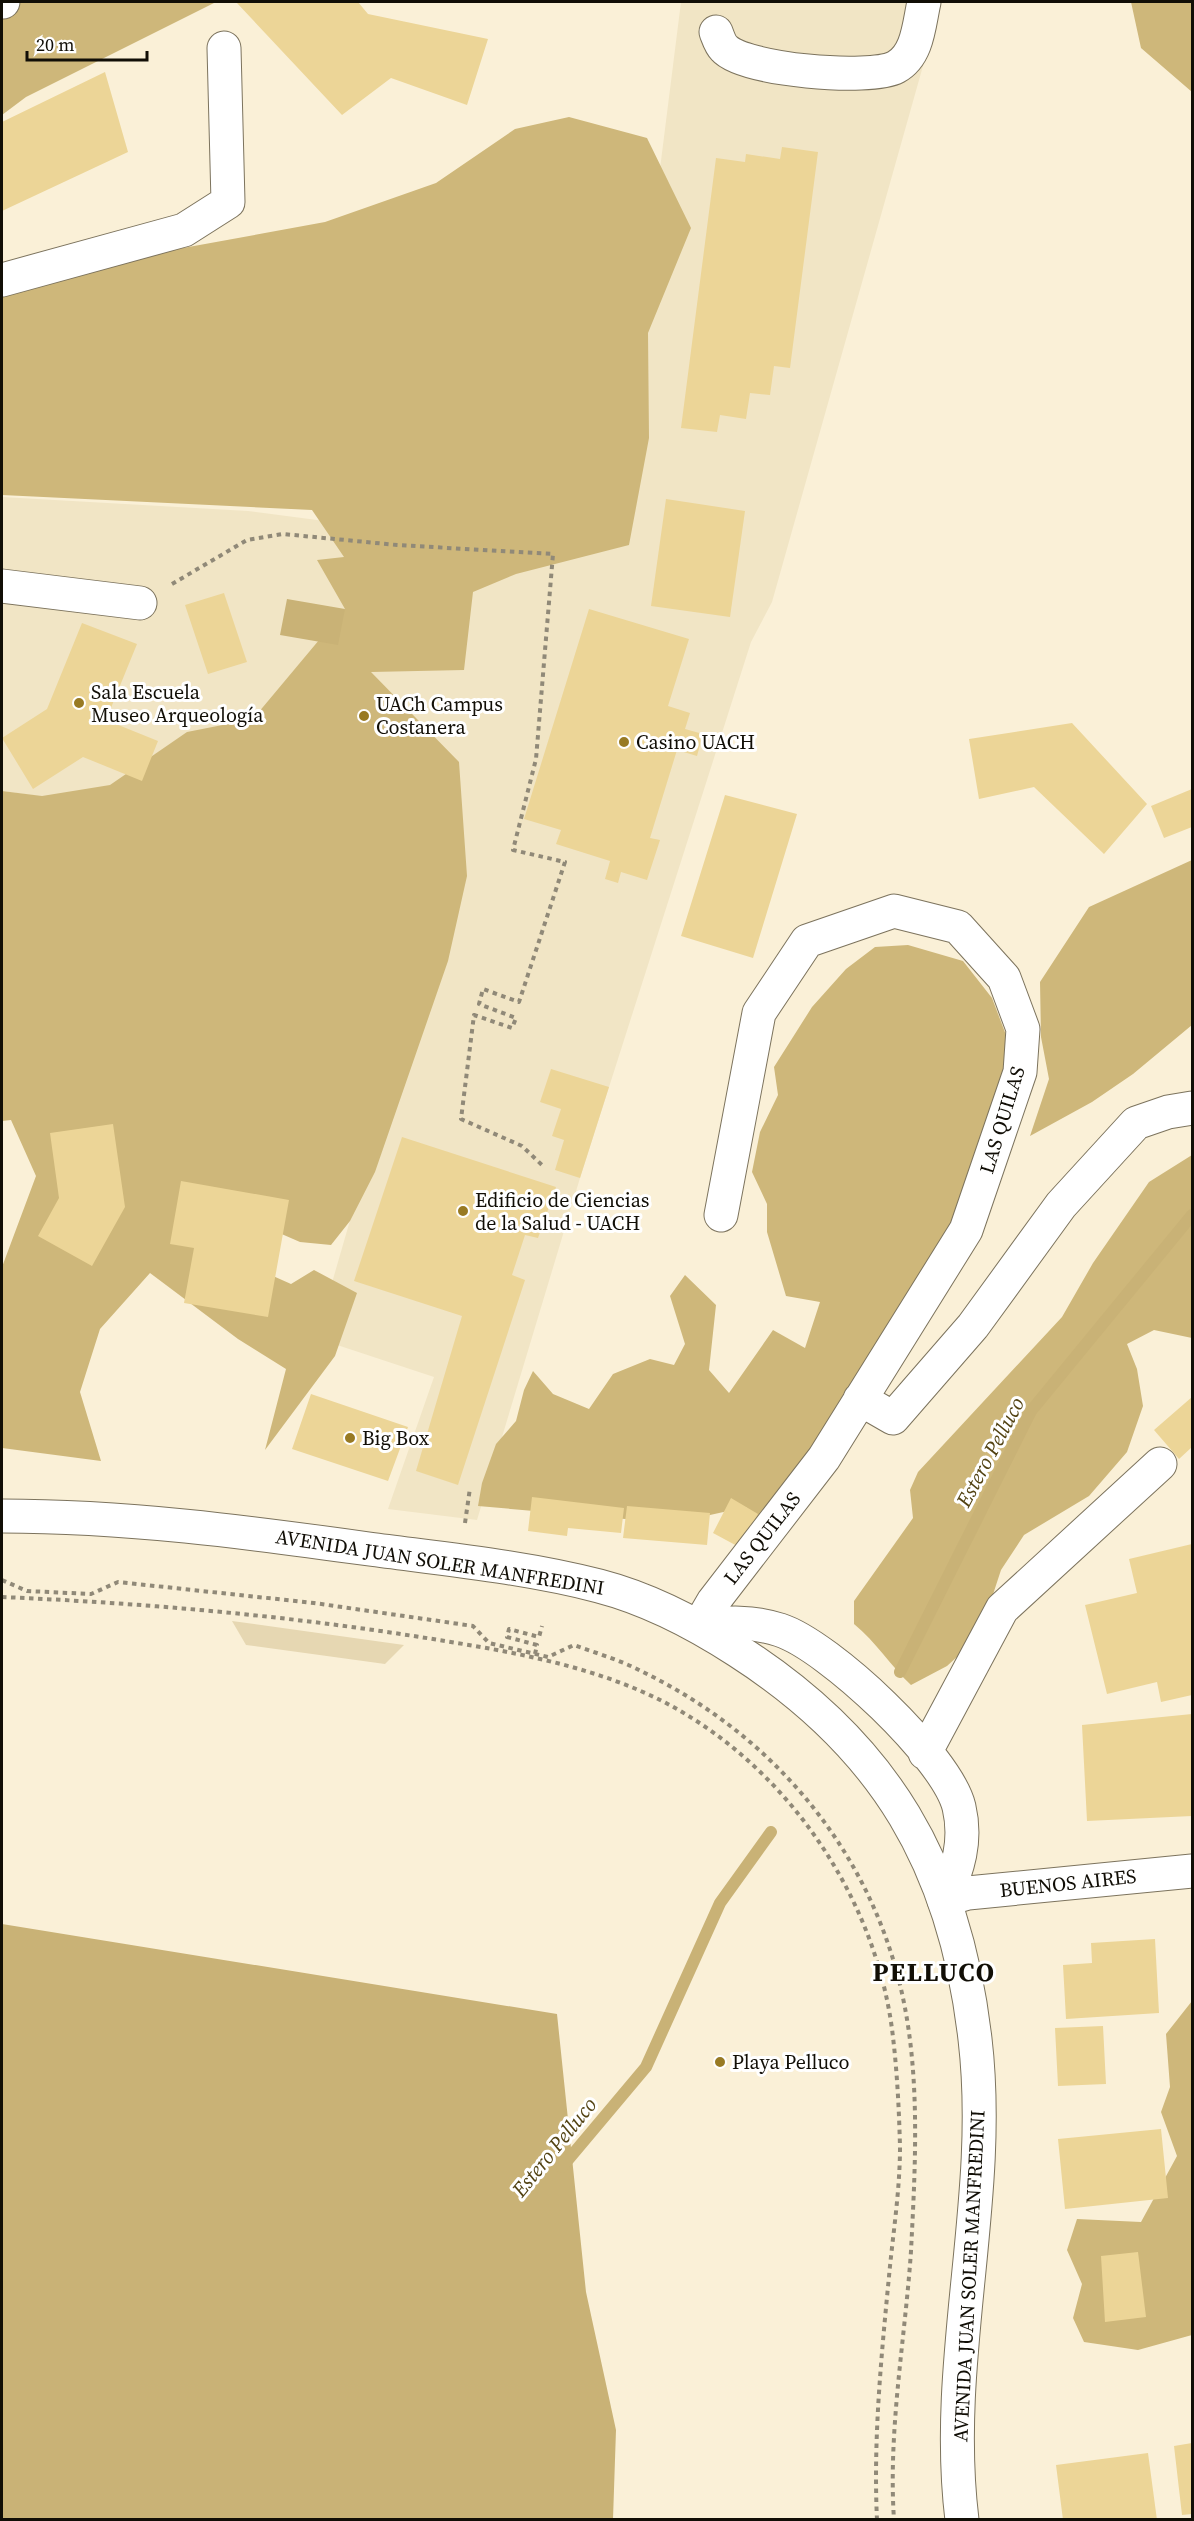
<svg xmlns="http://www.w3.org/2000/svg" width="1194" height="2521" font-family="'Source Serif 4',serif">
<rect width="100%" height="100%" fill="#faf0d7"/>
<path fill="#f1e5c5" d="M681,2h260l-169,600 -21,40 -171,536 -103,342 -89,-11 46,-132 -118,-39 140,-484 -454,-63v-294l246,14 176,23h190z"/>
<path fill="#e6d7b2" d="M232,1621l172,24 -19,19 -139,-19z"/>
<path fill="#ceb77a" d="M2,2h214l-190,95 -24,18z
M1131,2h61v90l-51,-44z
M569,117l78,21 44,90 -43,105 1,105 -20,107 -113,29 -43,18 -9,78 -93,2 88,90 8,114 -19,85 -73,211 -25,49 -19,24 -31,-3 -62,-27 -21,36 74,33 23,-14 43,23 -22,63 -70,94 21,-81 -48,-30 -88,-66 -50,56 -20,63 21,69 -99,-13v-181l34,-91 -25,-56 -9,1v-330l40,5 68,-11 77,-53 66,-13 92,-110 -28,-49 27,-3 -32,-47 -310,-15v-200l170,-45 153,-28 111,-39 79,-54z
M1192,860v165l-59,49 -41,28 -62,34 19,-57 -8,-42 -1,-55 49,-75z
M908,945l55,16 29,37 28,74 -118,259 -147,192 -9,-16 -63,14h-35l-170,-15 4,-23 14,-39 20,-23 8,-31 9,-19 20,23 36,15 24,-35 37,-15 24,6 11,-21 -15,-48 15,-21 31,30 -7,65 20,23 44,-63 32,18 15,-46 -34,-6 -19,-64v-28l-15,-32 8,-40 18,-37 -4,-28 38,-60 34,-38 29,-22z
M1192,1155v183l-38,-8 -27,14 10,25 6,37 -16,46 -38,44 -65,39 -23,35 -22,67 -32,29 -36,19c-21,-20 -35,-43 -57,-61v-23l59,-83 -3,-28 8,-18 144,-155 31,-54 56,-81z
M1192,2001v334l-54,15 -54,-8 -11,-24 9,-34 -15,-34 10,-31 64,3 36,-66 -16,-44 9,-25 -4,-53z"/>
<path fill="#c9b276" d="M287,599l58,10 -7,36 -58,-10z
M2,1924l555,90 29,278 30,138 -3,89h-611z"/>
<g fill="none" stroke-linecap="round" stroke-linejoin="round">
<path stroke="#c9b276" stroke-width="12" d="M900,1672l131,-261 161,-196
M562,2167l84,-100 74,-164 51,-71"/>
</g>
<path fill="#ecd597" d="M236,2h122l10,12 120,25 -21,66 -76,-27 -49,37z
M105,72l23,80 -126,59v-89z
M782,147l36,5 -28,216 -16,-2 -4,29 -20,-2 -4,26 -26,-4 -3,17 -36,-4 35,-270 29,4 1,-8 34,5z
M666,499l79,12 -15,106 -79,-11z
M224,593l23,69 -39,12 -23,-69z
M589,609l100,30 -21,67 22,7 -5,16 18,5 -6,22 -20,-6 -27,88 10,2 -13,40 -26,-8 -3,11 -13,-4 5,-18 -54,-17 5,-14 -37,-11z
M82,623l55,21 -31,76 52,21 -16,40 -59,-24 -50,32 -31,-51 45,-29z
M1072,723l75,81 -43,50 -70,-67 -55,12 -10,-60z
M1192,789v38l-28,11 -13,-32z
M725,795l72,19 -44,144 -72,-22z
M551,1069l58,18 -29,91 -25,-8 9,-30 -12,-4 9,-27 -21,-7z
M113,1124l12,83 -33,59 -54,-30 21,-38 -9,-65z
M402,1137l154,50 -18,51 -13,-3 -13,40 13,5 -67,205 -42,-14 46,-155 -108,-35z
M181,1181l108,19 -21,117 -84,-14 10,-55 -24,-4z
M311,1394l97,33 -20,54 -96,-32z
M1192,1397v50l-13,12 -25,-29z
M532,1497l92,11 -3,25 -53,-5 -1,8 -39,-5z
M731,1498l27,16 -19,33 -26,-14z
M627,1506l83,7 -3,32 -84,-7z
M1192,1544v151l-31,7 -4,-20 -50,12 -22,-89 52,-12 -8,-34z
M1192,1714v102l-105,5 -5,-96z
M1155,1939l4,74 -93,6 -3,-54 29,-2 -1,-20z
M1103,2026l3,58 -48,2 -3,-58z
M1161,2129l7,69 -103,11 -7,-70z
M1138,2252l8,65 -41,5 -4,-66z
M1192,2443v71l-10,1 -8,-69z
M1148,2453l9,67h-94l-7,-55z"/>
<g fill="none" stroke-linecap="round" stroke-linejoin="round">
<g stroke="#7c735d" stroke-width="35">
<path id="minor" d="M2,2h1
M716,32c2,5 4,12 8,16 19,22 146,33 172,19 22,-12 23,-43 28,-65
M2,280l182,-50 44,-28 -4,-154
M2,586l138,17
M860,1399l33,19 80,-92 88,-121 75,-82 32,-11 24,-4
M699,1626l14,-24 111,-144 142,-228 54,-158 3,-43 -19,-51 -46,-51 -64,-16 -87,30 -48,72 -38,202
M699,1626c28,-4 54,-5 81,4 49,16 167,127 179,177 8,34 -1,62 -15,93
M925,1753l77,-144 158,-145
M944,1900l24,-7 224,-22"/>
</g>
<g stroke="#7c735d" stroke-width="35">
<path id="highway" d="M2,1516c123,0 245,16 367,33 75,10 157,18 230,37 50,13 96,37 139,65 148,95 217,215 237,388 19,160 -33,320 -13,481"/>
</g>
<path stroke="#908978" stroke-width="4" stroke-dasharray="4.5 4.5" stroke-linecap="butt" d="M172,584l75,-44 36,-6 114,11 156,9 -17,205 -23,91 52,12 -46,140 -36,-13 -4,15 37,14 -4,10 -38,-13 -13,104 61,27 20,19
M465,1523l5,-35
M2,1580l25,11 64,3 27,-12 196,21 159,23 16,17 59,14 26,-12c22,8 46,15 67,26 137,66 236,188 264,337 15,79 10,164 6,243 -6,89 -23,179 -17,269
M2,1597c140,6 279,18 418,40 82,13 170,27 244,65 121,63 210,192 228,327 5,39 7,79 8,118 0,40 -6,80 -10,119 -8,83 -17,170 -13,254
M535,1654l2,-9 -30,-8 2,-8 30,8 3,-11"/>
<use href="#minor" stroke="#fff" stroke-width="33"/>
<use href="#highway" stroke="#fff" stroke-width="33"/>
</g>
<g fill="#987a23" stroke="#fff" stroke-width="2">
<circle cx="79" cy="703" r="6"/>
<circle cx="364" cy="716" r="6"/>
<circle cx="624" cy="742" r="6"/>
<circle cx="463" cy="1211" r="6"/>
<circle cx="350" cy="1438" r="6"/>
<circle cx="720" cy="2062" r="6"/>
</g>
<g text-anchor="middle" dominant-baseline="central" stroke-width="6" stroke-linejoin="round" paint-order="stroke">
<g font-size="20" fill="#110e06" stroke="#fff" text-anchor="start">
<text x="91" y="692">Sala Escuela<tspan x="91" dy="23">Museo Arqueología</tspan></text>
<text x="376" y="704">UACh Campus<tspan x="376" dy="23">Costanera</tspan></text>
<text x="636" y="742">Casino UACH</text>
<text x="475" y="1200">Edificio de Ciencias<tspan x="475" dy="23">de la Salud - UACH</tspan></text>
<text x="362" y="1438">Big Box</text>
<text x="732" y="2062">Playa Pelluco</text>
</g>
<g font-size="20" fill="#110e06" stroke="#fff">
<text transform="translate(1002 1120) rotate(-73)">LAS QUILAS</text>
<text transform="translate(762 1538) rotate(-52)">LAS QUILAS</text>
<text transform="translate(440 1562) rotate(9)">AVENIDA JUAN SOLER MANFREDINI</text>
<text transform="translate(1068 1883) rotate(-6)">BUENOS AIRES</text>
<text transform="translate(969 2276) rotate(-87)">AVENIDA JUAN SOLER MANFREDINI</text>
</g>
<g font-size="21" font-style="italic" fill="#534313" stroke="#fff">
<text transform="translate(990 1452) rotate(-62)">Estero Pelluco</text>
<text transform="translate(554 2147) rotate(-51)">Estero Pelluco</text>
</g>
<g font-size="26" font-weight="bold" letter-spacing="1.5" fill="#110e06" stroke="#fff">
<text x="934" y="1972">PELLUCO</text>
</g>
</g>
<rect width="1194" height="2521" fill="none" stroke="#110e06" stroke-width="6"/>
<path d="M27 51v9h120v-9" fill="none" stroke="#110e06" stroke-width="3"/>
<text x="36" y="51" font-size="18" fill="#110e06" stroke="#ffffff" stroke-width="4.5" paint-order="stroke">20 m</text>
</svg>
